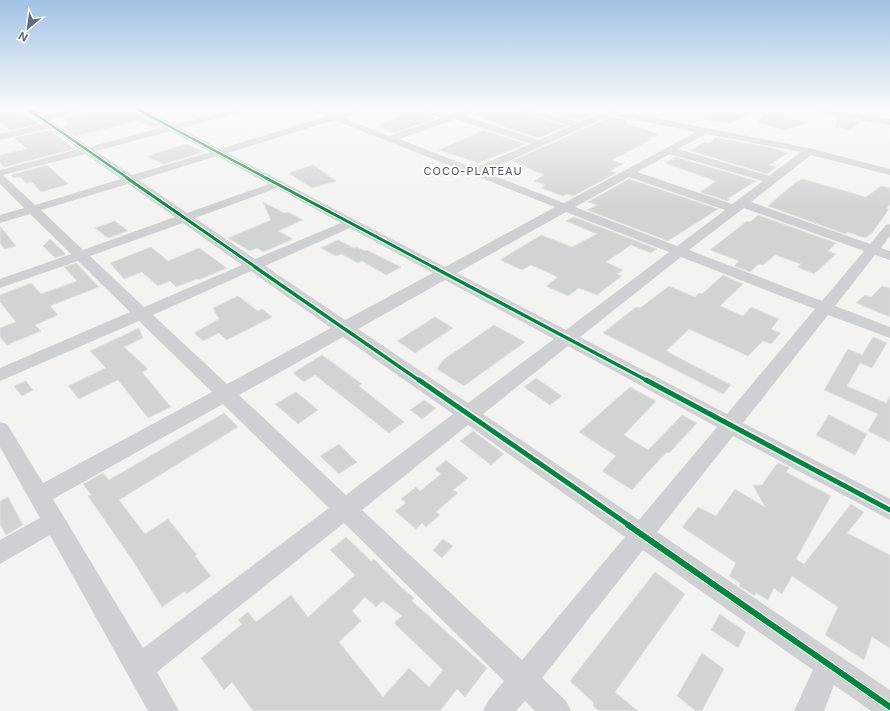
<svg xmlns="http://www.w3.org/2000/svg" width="890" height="711" font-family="Inter,sans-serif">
<rect width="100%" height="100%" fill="#f3f4f1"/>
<path fill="#d2d3d3" stroke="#e2e3e1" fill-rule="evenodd" d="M102,109h30l26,16 -7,2 -14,-6 -62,15 -13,-9 7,-2 -5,-7z
M382,109h35l2,3 17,6 -41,15 -18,-8 24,-8 -19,-6z
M481,109h37l2,3 47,14 -28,12 -41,-13 3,-1 -28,-10z
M537,109h70l-28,11z
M713,109h21l18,4 -22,11 -27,-5z
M768,109h18l-4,7 26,7 -25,7 -25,-8z
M10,110l11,6 5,-1 13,9 -29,6 -10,-9v-8z
M611,117l16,3 -1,3 3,2 30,9 -10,5h3l-40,21 11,4 -13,7 6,2 -43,23 -6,-2 -4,2 -22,-8 5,-3 -12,-4 10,-6 -32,-14z
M838,118l22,4 -12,8 -13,-3z
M50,130l24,19 -70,18 -4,-4v-8l27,-6 -13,-11z
M484,130l42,14 -48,19 -39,-13z
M715,137l53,10 20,6 -19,12 7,2 -9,7 -76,-23 13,-9 6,1z
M186,144l18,8 -41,12 -16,-8z
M676,157l80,24 -29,18 3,1 -2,1 -28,-9 16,-11 -51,-18z
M47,165l21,19 -27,8 -9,-10 -6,1 -6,-6 -6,1 -3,-3z
M313,165l23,16 -24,7 -23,-15z
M629,179l89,30 -50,32 -81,-31 10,-5 -9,-3z
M803,179l63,18 15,-11 9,2v16l-4,5h3l-17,24 -7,5 -18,-6 -2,2 -77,-28 28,-24z
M263,202l21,11 4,-1 15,8 -25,11 15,8 -30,13 -6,-4 -7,3 -22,-13 43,-18z
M758,215l78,28 -8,8 8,3 -22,20 -17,-7 4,-3 -26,-9 -12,10 -4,-1 -9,8 -16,-6 5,-5 -29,-11 37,-29 3,1z
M574,217l83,32 -6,4 -20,-8 -25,17 17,8 -6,4 5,2 -25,19 -18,-7 -11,8 -22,-10 12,-9 -27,-12 -9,5 -22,-10 41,-25 31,12 25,-13 -31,-13z
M115,221l13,10 -20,7 -13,-10z
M0,226l16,20 -12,3 -4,-6z
M50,239l16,15 -11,4 -12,-12z
M338,240l16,8 3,-1 8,4 2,-1 34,17 -15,8 -24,-14 -4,2 -17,-9 -5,2 -15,-8z
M151,247l17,14 31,-13 28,20 -29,12 -1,-1 -21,8 -6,-6 -12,5 -16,-14 -18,7 -14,-16z
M76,263l23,24 -49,19 8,9 -23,10 6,6 -34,14 -7,-8v-9l16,-6 -16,-20v-7l31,-12 10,11 36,-13 -13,-14z
M723,275l20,9 -23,22 23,10 8,-9 28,12 -8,10 10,4 -10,11 -8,-3 -15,15 -59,-27 -23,22 65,34 -8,9 -120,-61 33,-26 4,1 29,-22 26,11 4,-4 3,1z
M882,286l8,2v29l-34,-14 9,-8 6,2z
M238,296l20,15 4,-2 10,8 -45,23 -8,-7 -16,8 -9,-8 25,-14 -6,-11z
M435,317l18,11 -38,25 -18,-12z
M494,325l31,17 -61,44 -27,-17 6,-9z
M139,328l4,10 -19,9 24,22 -6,3 29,35 -23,11 -30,-38 -39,19 -11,-13 38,-18 -16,-17z
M873,337l14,6 -15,25 -12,-5 -13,23 39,17 4,-7v46l-22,-11 10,-17 -54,-24 24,-41 14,6z
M322,355l40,29 -3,2 45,36 -15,11 -74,-58 -11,7 -11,-9z
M536,378l26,18 -12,9 -26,-18z
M26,381l7,9 -11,6 -8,-10z
M630,387l26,14 -32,34 24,15 34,-35 15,8 -28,30 -2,-1 -20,21 -15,17 -30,-19 14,-15 -37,-24z
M296,392l22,18 -20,14 -23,-20z
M424,400l12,8 -14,11 -12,-9z
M224,413l14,14 -119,73 26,34 23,-15 29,36 -2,1 16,20 -24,18 -2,-3 -23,16 -29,-46 -45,-65 3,-1 -8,-11 20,-11 6,7z
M829,415l38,19 -12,21 -39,-20z
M473,431l31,23 -13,11 -31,-24z
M339,444l18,18 -18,12 -19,-18z
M446,460l22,18 -15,12 5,3 -22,19 4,3 -14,12 -4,-4 -6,6 -21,-18 11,-8 -5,-4 15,-12 4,4 21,-17 -6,-5z
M779,463l11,5 -4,4 45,24 -35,63 8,5 47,-60 13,8 -17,21 43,22v93l-18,-11 -8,23 -39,-25 13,-28 -46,-31 -10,18 -8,-6 -6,12 -12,-7 -1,3 -16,-10 1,-3 -11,-7 7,-13 -54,-36 16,-20 18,9 19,-27 30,18 -12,-22h9l13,-19z
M8,497l15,28 -17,10 -6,-11v-23z
M346,537l25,24 3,-2 28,29 12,10 -2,3 75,67 -22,29 -8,-8 -17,22h-187l-21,-29 -8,8 -23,-32 41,-34 -4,-4 10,-8 8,10 35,-27 17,22 47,-42 -25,-25zM365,597l11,10 7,-6 19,15 -8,7 49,47 -14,17 -20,-19 -26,29 -44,-55 22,-21 -9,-10z
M443,539l10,7 -11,12 -9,-8z
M655,572l30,22 -70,98 23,19h-39l-6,-5 1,-3 -24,-22z
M720,614l26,18 -8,16 -27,-18z
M702,653l22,16 -22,42h-6l-19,-15z"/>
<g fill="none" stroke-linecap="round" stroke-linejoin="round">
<path fill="#cfd0d1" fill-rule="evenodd" d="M24,109h9l10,6 29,-6h15l-1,2 -37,8 40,28 75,-20 -31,-18h10l31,16 61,-16h13l-1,2 -66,17 39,21 105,-32 -17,-8h11l15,6 20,-6h12l-1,2 -22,7 47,18 51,-18 -22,-7 -1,-2h12l20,6 18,-6h12l-16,7 75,24 32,-14 -51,-15 -1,-2h13l47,13 31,-13h11l-2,2 190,37 81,21v6l-79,-20 -60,47 119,42 16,-19 4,-1v12l-9,12 9,3v9l-15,-5 -40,51 55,21v11l-62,-23 -85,108 147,76v21l-157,-84 -76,96 233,158v21h-19l-37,-26 -10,26h-30l19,-41 -170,-120 -101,128 24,23 5,10h-36l-10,-10 -9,10h-33l5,-10 16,-20 -160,-158 -187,149 22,39h-31l-98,-176 -50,29v-24l40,-22 -40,-71v-25l7,2 36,59 169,-91 -73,-71 -139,60v-13l130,-56 -52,-51 -78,27v-9l71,-25 -41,-40 -30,9v-8l24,-7 -24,-24v-14l79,-21 -29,-21 -50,12v-6l44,-10zM611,115l85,17 -132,71 -80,-31zM456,119l74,25 -56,24 -75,-29zM334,120l221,87 -110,60 -217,-114zM171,131l39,21 -78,23 -36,-24zM706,134l95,18 -32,24 -91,-27zM85,154l36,25 -86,26 -32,-30zM670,154l93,27 -31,23 -95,-32zM217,156l52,28 -82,29 -48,-33zM629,177l96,33 -48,36 -102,-39zM128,184l47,33 -92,33 -42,-40zM277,188l64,35 -86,36 -60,-41zM744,208l120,43 -42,50 -133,-51zM566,212l103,40 -103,78 -109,-57zM183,223l59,42 -98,42 -54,-51zM350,228l83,45 -88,47 -80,-54zM681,257l134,52 -88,105 -147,-77zM251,271l80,57 -104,56 -74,-69zM445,280l109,59 -86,64 -110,-74zM343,337l110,77 -107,81 -107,-100zM568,346l149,81 -78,93 -156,-106zM223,404l106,104 -186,140 -90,-149zM468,425l157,112 -103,123 -160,-150z
M809,109h18l63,10v6l-77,-13z"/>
<g stroke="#fff" stroke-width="4">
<path id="cycleway-far4" d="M28,109l101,70
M137,109l131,70"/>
</g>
<g stroke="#fff" stroke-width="5">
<path id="cycleway-far3" d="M127,178l130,90
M266,178l169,90"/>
</g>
<g stroke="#fff" stroke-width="6">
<path id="cycleway-far2" d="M255,267l165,114
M433,267l215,114"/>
</g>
<g stroke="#fff" stroke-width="8">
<path id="cycleway-far1" d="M419,380l211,146
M646,380l244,130"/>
</g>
<g stroke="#fff" stroke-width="8">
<path id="cycleway" d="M628,525l262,182"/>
</g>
<use href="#cycleway-far4" stroke="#00873e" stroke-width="2.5"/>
<use href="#cycleway-far3" stroke="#00873e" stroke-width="3"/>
<use href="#cycleway-far2" stroke="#00873e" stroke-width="3.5"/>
<use href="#cycleway-far1" stroke="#00873e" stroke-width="5"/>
<use href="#cycleway" stroke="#00873e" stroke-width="6"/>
</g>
<linearGradient id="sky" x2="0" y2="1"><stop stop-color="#a0c2e4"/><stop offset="0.52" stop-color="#fafaf9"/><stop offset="1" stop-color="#fafaf9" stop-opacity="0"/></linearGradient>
<rect width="890" height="208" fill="url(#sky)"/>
<g text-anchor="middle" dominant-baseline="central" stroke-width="4" stroke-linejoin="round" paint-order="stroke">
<g font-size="11" letter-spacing="1" fill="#505768" stroke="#fff">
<text x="473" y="171">COCO-PLATEAU</text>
</g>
</g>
<g transform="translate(28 28) rotate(209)" stroke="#ffffff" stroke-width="3" paint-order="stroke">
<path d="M0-3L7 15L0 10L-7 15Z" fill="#626c83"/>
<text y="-6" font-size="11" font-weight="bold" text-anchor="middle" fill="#626c83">N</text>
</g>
</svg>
